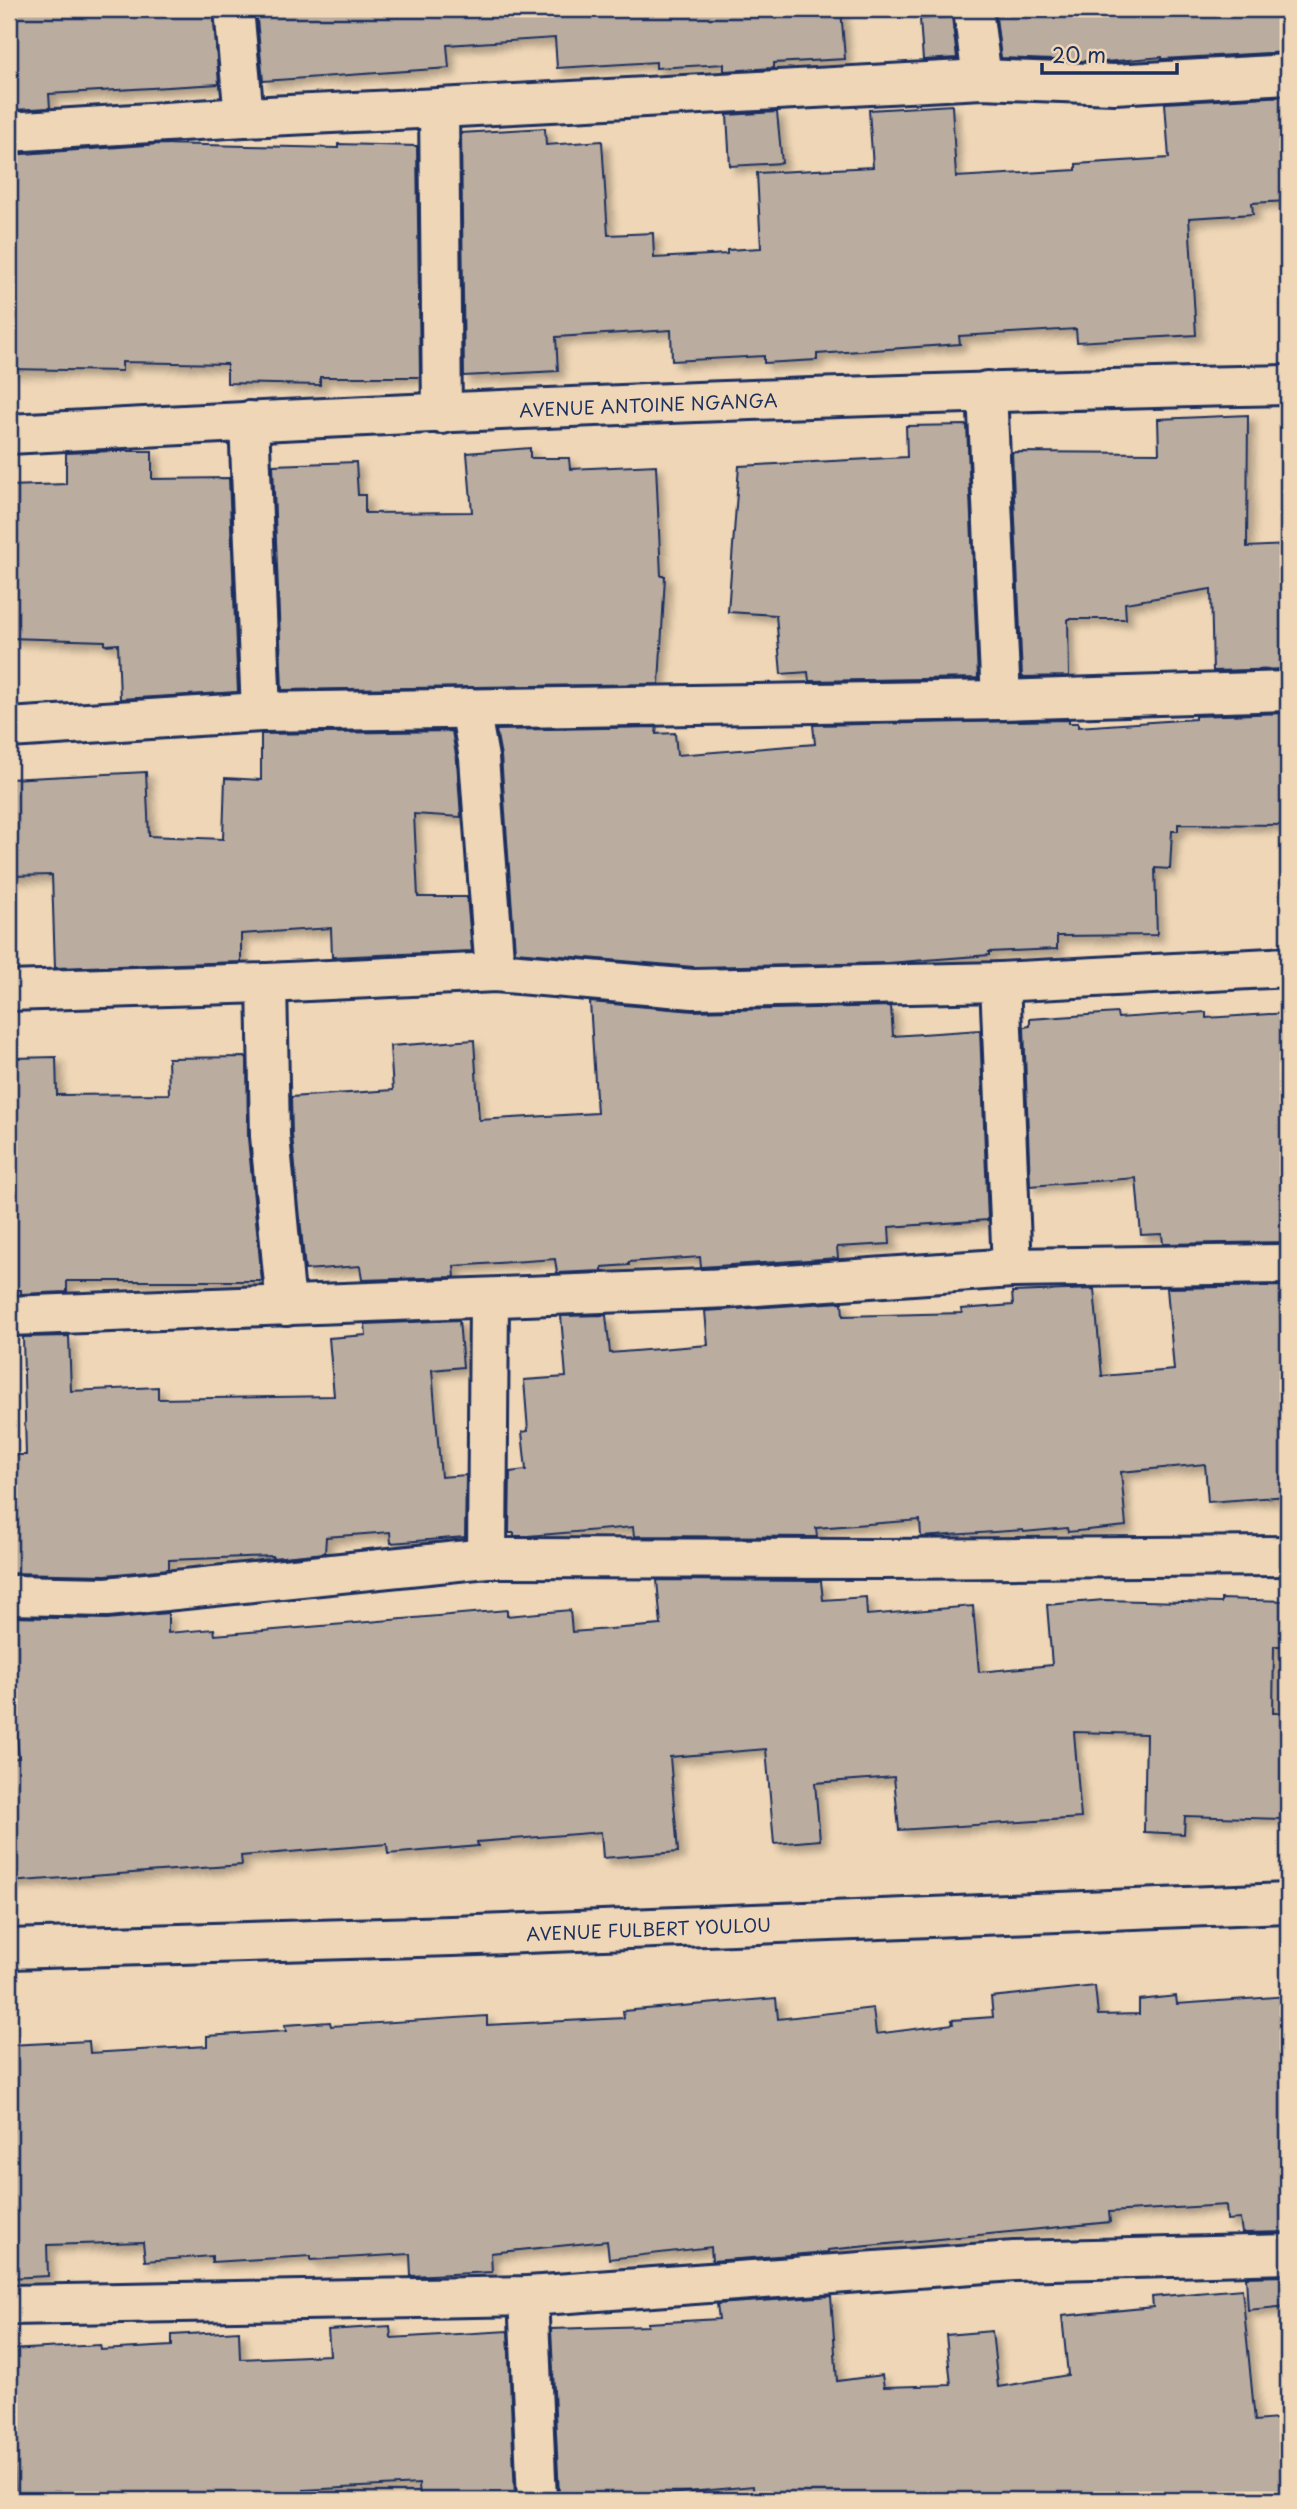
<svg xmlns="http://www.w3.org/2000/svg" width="1297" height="2509" font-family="'Playpen Sans',sans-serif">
<defs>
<filter id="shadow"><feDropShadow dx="6" dy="6" stdDeviation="3.5" flood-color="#0004"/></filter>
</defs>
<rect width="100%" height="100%" fill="#eed6b6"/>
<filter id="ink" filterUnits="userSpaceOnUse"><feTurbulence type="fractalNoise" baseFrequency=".0143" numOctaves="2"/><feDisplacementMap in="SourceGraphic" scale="14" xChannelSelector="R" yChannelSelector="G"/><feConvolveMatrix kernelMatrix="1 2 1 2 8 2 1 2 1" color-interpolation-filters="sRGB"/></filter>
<g filter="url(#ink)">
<path fill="#baada0" stroke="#1b2f5e" stroke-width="2" filter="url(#shadow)" d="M12,9h201l6,75 -170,10 1,14 -37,2z
M256,9h585l4,50 -71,4v5l-50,3v-7l-68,4v-6l-99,6 -2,-30 -108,7 2,23 -186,13z
M995,9h293v43l-126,7v-2l-57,5 -104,-4z
M952,17l5,41 -34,2 -3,-41z
M1288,96v105l-36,2 1,11 -64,4 7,117 -119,7 -1,-13 -117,7 1,8 -143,10v6l-53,3v-7l-92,5 -1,-31 -115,7 2,34 -94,5 -3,-243 84,-5 1,17 56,-4 6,94 45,-2 1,25 73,-4v-4l34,-2 -4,-75 116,-6 -4,-57 83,-5 4,72 120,-7v-6l93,-6 -4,-55z
M777,112l5,51 -52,3 -3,-51z
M160,144l178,4v-4l79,2 3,231h-100v8l-93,-2v-19l-105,-2v9l-113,-2v-214z
M1248,415l-1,132 41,-2v124l-75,2 -2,-82 -86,14 1,16h-58l1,57 -47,1 -10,-225 147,1 -1,-34z
M967,425l11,253 -169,3 -1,-9 -27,2 -5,-59 -48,-3 11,-146 168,-9 -1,-31z
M530,448v10h39l1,11 86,-4 5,111h4l-6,108 -377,6 -9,-225 83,-3 2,33h7v18l107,-1 -5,-59z
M112,451h40v28l77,-1 9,214 -118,7 -2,-55 -13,1v-4l-96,-3v-152l57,-2v-31z
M1288,713v49h-5l1,63 -106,-1v7h-6l-2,38 -15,-1 2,67 -100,1v13l-68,3v3l-101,8 -194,4 -179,-15 -14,-196 -5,-26 161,-3 -1,7 19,-1 2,22 138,-11 -2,-19 256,-5v3h9v4l117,-8v-3z
M452,731l5,30 4,56 -47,-3 4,83h49l5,54 -140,6 -1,-29 -90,6v28l-186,6 -3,-93 -43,1v-97l137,-7 3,64 74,3 2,-61 36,2v-46z
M590,1002l103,9 198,-5 2,30 87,-6 8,190 -99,7 1,17 -53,3 1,11 -137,9 -1,-10 -71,5v3l-27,2v4l-45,2 -2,-14 -101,7 1,11 -93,3 -2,-14 -55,4 -13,-135 -1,-38 102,-7 -3,-44 84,-6 5,80 118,-7z
M1206,1012v6l82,-5v229l-125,2 -1,-10 -21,1 -5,-57 -106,8 -6,-159 6,-1v-7l87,-6 1,5z
M56,1057l1,38 112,-1 -1,-36 79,-1 1,81 14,143h-195v11l-46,2v-4h-9l-2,-100h6l-3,-132z
M1288,1286v77l-5,1 5,132 -80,6 -3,-38 -84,8 5,54 -58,6 -1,-4 -43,4 -1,-2 -102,7 -1,-17 -104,8 1,9 -183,-1 -1,-9 -105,9h-14v-3h-5l1,-61 16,-2 -4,-38 6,-1 -4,-51 42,-3 -5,-61 45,-1 4,38 98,-8 -3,-34 137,-9 1,14 119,-3 -1,-4 52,-4 -1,-13 82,-3 8,87 72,-6 -7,-82z
M459,1320l4,47 -31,3 9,107 25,-2 -1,62 -74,6 -1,-11 -64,5 -1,16 -53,5v-2l-103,4v9l-63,6 -97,-2v-118h17l-3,-118 46,-1 2,55 87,-4v12l176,-3 -5,-58 37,-3 -1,-11z
M657,1580l164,1 2,19 43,-3 1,18 106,-9 6,66 73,-7 -5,-60 57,-5 117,3v-4l67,2v45h-14l-1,67h10l-2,106 -96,-3 -1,18 -40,-2 2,-98 -72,-2 7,86 -182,12 -5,-53 -79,6 5,57 -46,4 -8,-95 -96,8 8,95 -75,6 -2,-26 -124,10 1,4 -90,8 -1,-10 -146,12 1,9 -233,17v-123l10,-1 -7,-69 -3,1v-73l98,2 61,-6v20l46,-4 1,6 292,-25v6l63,-6 2,22 89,-7z
M1095,1986l3,29 41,-1v-14l37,-4 1,8 111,-8v236l-46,1 -2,-14 -13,1 -1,-15 -117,7 1,10 -282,28v2l-116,9 -1,-14 -102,12 -2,-18 -116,12 1,19 -81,4 -1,-22 -99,6v-4l-99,6v-6l-67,5 -2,-19 -96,3 1,31 -39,2v-147h4l-4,-86 80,-4 1,12 117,-7v-10l79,-5 -1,-6 45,-3 1,4 156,-10v9l137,-7 -1,-7 153,-13 2,21 95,-11 3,26 77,-10 -1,-4 41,-3 -2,-20z
M1288,2276v30l-40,4 -2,-33z
M1242,2289l13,132 33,-3v82h-534l-1,-14 -117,11v3h-70v-5h-7l-8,-166 97,-3v-3l71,-4 -2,-15 114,-8 6,85 45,-6 2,12 67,-2 -5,-50 46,-4 6,56 70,-12 -6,-59 91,-9 -1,-10z
M390,2326l1,12 117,-7 7,166 -95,3 -1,-16 -115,6 1,10h-289l-7,-150 91,-5 1,5 71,-4v-11l67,-4 1,28 90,-4 -2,-25z"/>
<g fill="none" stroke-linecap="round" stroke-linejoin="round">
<g stroke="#1b2f5e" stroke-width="44">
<g id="minor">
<path d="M234,9l10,108"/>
<path d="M973,9l9,70"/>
<path d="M439,108l3,306"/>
<path d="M9,132l235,-15 195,-9 543,-29 132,5 174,-10"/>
<path d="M987,391l14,309"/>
<path d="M249,421l12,291"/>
<path id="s1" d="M9,434c426,-23 853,-41 1279,-49"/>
<path d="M470,708l9,50 16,214"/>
<path d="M9,728l252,-16 740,-12 287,-9"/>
<path d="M1000,982l12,286"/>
<path d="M267,983l3,153 16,170"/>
<path d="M9,991l258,-8 228,-11 198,17 307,-7 288,-15"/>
<path d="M9,1316l720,-28 283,-20 276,-4"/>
<path d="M487,1558l2,-260"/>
<path d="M9,1595l98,2 380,-39 394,1 407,-3"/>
<path d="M528,2296l9,204"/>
<path d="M9,2305l519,-9 486,-35 274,-7"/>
</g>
</g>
<g stroke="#1b2f5e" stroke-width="44">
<g id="major">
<path id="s2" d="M9,1949l443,-13 836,-33"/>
</g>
</g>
<use href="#minor" stroke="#eed6b6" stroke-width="38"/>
<use href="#major" stroke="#eed6b6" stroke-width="38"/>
</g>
</g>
<g text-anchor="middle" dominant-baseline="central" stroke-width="5" stroke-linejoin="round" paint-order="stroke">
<g font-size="18" fill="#1b2f5e" stroke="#eed6b6">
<text stroke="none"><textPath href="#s1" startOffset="640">AVENUE ANTOINE NGANGA</textPath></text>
<text stroke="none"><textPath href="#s2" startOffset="640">AVENUE FULBERT YOULOU</textPath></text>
</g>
</g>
<rect width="1297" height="2509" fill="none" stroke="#eed6b6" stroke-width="35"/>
<rect x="18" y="18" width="1262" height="2474" fill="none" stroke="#1b2f5e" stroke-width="2.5" filter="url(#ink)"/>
<path d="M1042 63v10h135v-10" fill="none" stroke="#1b2f5e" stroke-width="3.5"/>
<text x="1052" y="63" font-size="21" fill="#1b2f5e" stroke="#eed6b6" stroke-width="5" paint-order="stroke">20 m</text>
</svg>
